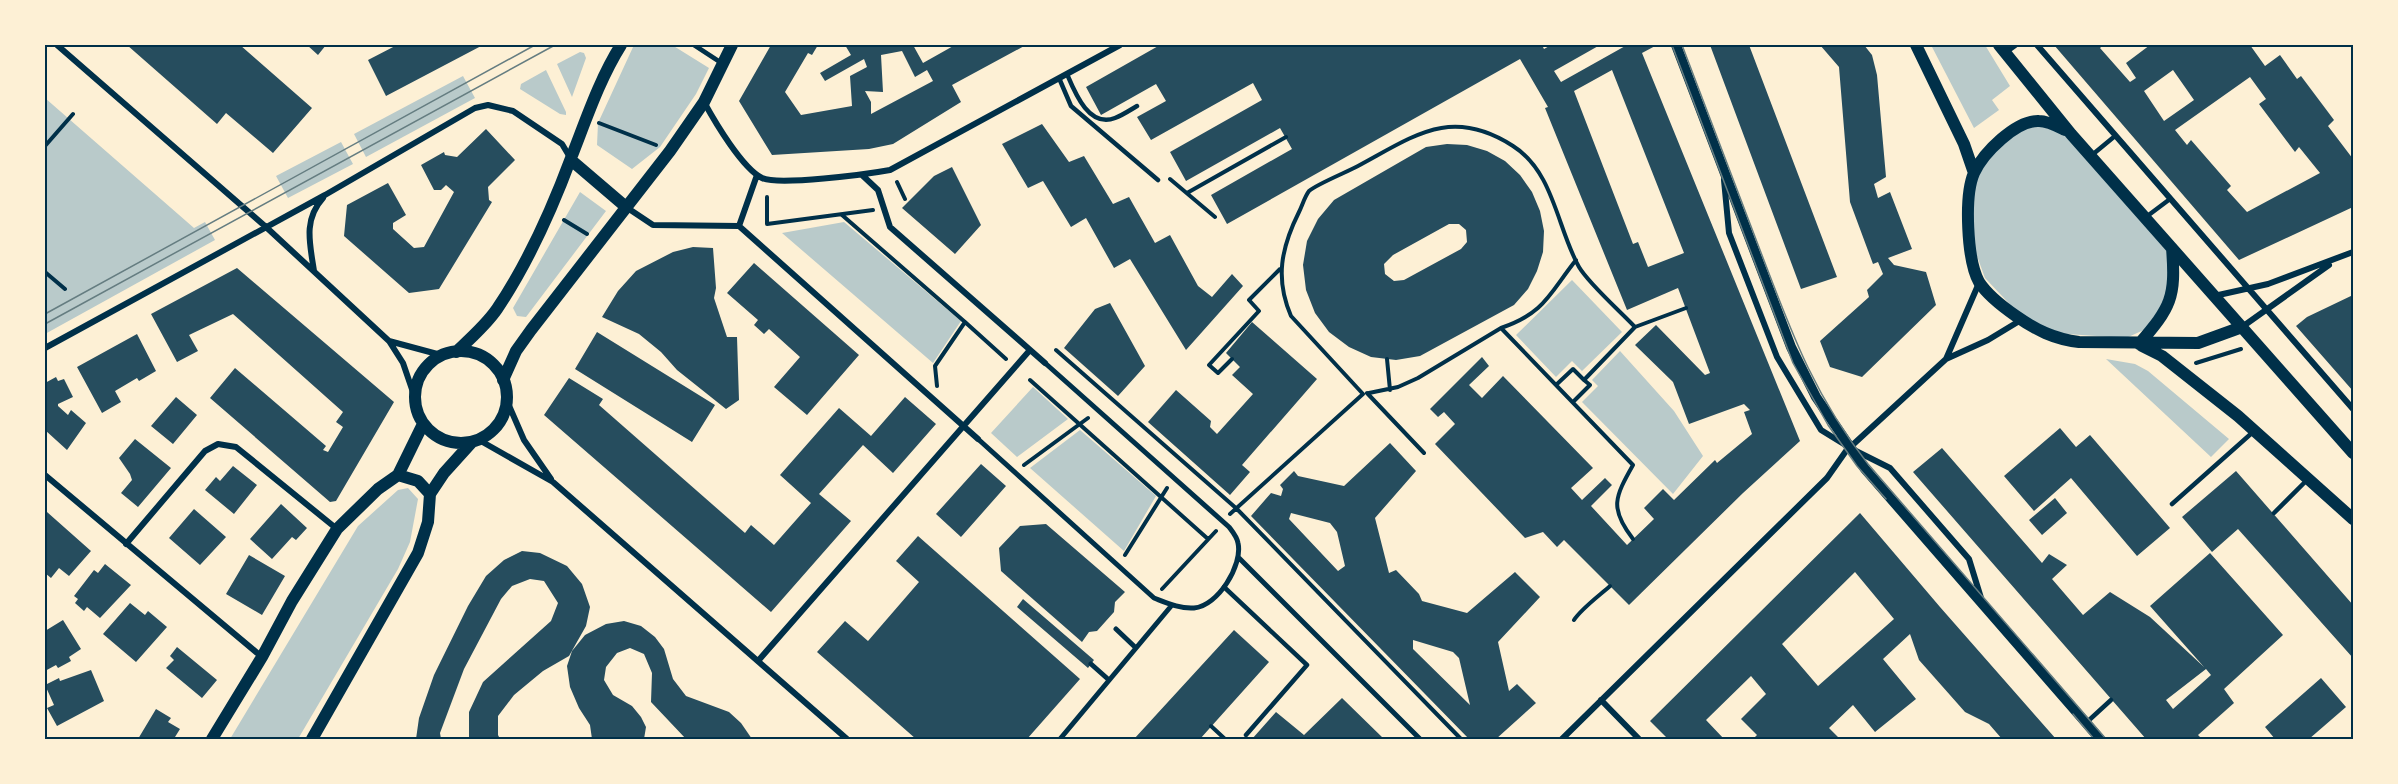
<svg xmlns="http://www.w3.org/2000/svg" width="2398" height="784" font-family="Manrope,sans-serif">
<rect width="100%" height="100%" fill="#fdf0d5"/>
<path fill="#b9caca" d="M634,45h38l37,23 -13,26 -36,53 -28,22 -35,-24 1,-22z
M1931,45h54l25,41 -18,14 7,10 -25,18z
M580,52l4,1 2,5 -14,39 -15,-33z
M546,70l20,42v3l-6,-1 -40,-25 1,-5z
M463,76l12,22 -109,59 -12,-23z
M45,98l149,130 11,-6 10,18 -170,94z
M2034,123l39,15 93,109 5,20 -5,31 -20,31 -20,9 -74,-5 -33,-19 -34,-36 -12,-33 -1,-26 3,-36 13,-25 20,-21z
M341,142l12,22 -65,34 -12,-22z
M580,192l26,19 -80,106 -9,-1 -4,-8z
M844,222l117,99 -28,42 -151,-130z
M1572,280l50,52 -40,39 -10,-10 -16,16 -40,-42z
M1620,351l54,60 29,45 -30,38 -91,-92 16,-16 -6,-6z
M2106,359l29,5 13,7 81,68 -18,18z
M1033,387l35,32 -51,38 -26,-24z
M1080,430l76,66 -32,55 -94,-83z
M408,488l10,11 -8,43 -12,27 -100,170h-68l128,-213 40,-36z"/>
<path fill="#264d5e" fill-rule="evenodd" d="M127,45h113l72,63 -39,45 -47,-40 -9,11z
M307,45h19l-8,10z
M397,45h86l-97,51 -18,-36z
M771,45h47l-6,10 -4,-2 -23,39 16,23 51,-9 -2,-30 17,-9 -3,-8 -39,22 -5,-8 31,-18 -6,-10h68l10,18 32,-18h71l-74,40 9,17 -68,42 -24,5 -97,6 -33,-54zM902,51l13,26 12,-7 6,11 -62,33v-12l-6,-11 18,1 -2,-37z
M1160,45h382l2,4 7,-4h49l-46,26 7,11 66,-37h30l-15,8 158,388 -57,52 -114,112 -65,-65 -7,7 -14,-15 -18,6 -90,-94 20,-20 -11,-12 -6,5 -8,-8 52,-52 7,9 -20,19 13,13 21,-22 90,92 -22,20 11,12 23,-22 7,7 -21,21 36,39 27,-26 -10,-11 19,-19 11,11 41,-40 2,3 35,-29 -8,-22 6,-2 -6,-6 -55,20 -16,-42 -38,-37 21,-20 49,50 5,-2 -32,-85 -51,22 -82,-202 3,-1 -28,-48 -293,165 -16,-29 81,-46 -12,-21 -94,53 -16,-29 92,-52 -9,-17 -102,57 -14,-23 29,-16 -10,-17 -55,31 -15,-28zM1612,70l72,183 -36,14 -10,-25 -5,2 -59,-153z
M1710,45h39l88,232 -36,12z
M1820,45h44l8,10 5,20 9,102 -12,7 4,14 12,-6 22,57 -24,9 6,7 32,7 10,33 -74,72 -32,-10 -10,-26 49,-44 -2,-7 16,-16 -5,-12 -5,2 -23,-62 -11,-135z
M2054,45h49l-3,3 30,34 6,-4 -10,-15 24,-18h100l15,21 15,-11 17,24 4,-3 33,44 -6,6 25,33v48l-114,53zM2173,70l21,30 -30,21 -20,-30zM2250,77l16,22 -7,5 36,48 4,-5 21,26 -73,39 -20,-22 4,-4 -40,-46 -4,5 -12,-15z
M1042,124l27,38 15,-6 29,48 16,-7 26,46 15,-8 28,51 14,11 20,-23 11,12 -57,64 -56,-91 -16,9 -28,-50 -15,9 -28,-46 -15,7 -26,-44z
M486,129l29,31 -27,27 1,13 3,2 -53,87 -30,4 -65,-57 3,-31 41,-22 18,32 -13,8v6l21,19 10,-1 30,-55 -8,-7 -5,5h-7l-13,-25 23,-13 1,3 12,2z
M1447,144l20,1 20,6 18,10 15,14 12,17 8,19 4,20 -1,21 -6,19 -9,18 -14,16 -94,51 -24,4 -25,-3 -22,-10 -20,-15 -14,-19 -9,-23 -3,-25 4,-24 11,-22 16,-19 92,-53zM1449,224h10l7,6 1,12 -6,7 -57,31 -10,1 -9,-7 -1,-10 9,-9z
M952,167l29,58 -26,29 -53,-46 32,-32z
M693,247l20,1 3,40 -2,10 13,39h10l2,63 -13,9 -49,-39 -16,-18 -22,-18 -37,-17 16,-26 18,-20 37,-19z
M754,263l105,92 -52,60 -33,-28 26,-30 -31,-28 -5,5 -10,-9 4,-5 -31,-27z
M237,268l157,134 -58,99 -6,1 -120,-104 25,-30 91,78 -3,4 5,2 15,-25 -7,-5 7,-10 -110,-98 -44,21 9,16 -21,11 -26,-48z
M2353,295v96l-57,-65 11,-9z
M1110,303l35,63 -27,30 -54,-48 31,-39z
M1252,322l65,57 -75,86 8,7 -20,23 -82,-73 28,-32 35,31 -1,6 7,7 36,-40 -21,-19 8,-8 -14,-14z
M597,332l118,73 -23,37 -117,-73z
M137,334l19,37 -17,10 -2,-3 -22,13 6,11 -19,11 -25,-46z
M56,377l2,4 6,-2 9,18 -15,7v2l10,9 3,-5 15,13 -19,27 -22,-20v-47z
M569,378l34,21 -4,6 146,128 6,-8 23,20 37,-42 -31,-28 59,-67 32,28 34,-39 31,27 -43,49 -30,-28 -44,49 32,27 -80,91 -227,-197z
M176,397l21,18 -24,29 -22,-18z
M2060,428l16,19 14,-12 80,93 -33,28 -66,-78 -37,33 -30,-35z
M135,439l36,29 -33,39 -17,-14 11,-13 -2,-6 -11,-16z
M1390,443l26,28 -41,47 14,55 7,-3 23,24 3,7 45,12 48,-41 25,25 -42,45 11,49 8,-7 19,19 -40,36h-27l-218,-223 20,-23 10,3 2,-7 -3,-4 14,-14 4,5 46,10zM1291,513l39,10 7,9 8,34 -7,5 -49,-52zM1413,640l40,12 6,6 11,47 -57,-56z
M1942,448l100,115 7,-9 18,11 -15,14 31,36 27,-23 40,25 54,50 -54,-61 60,-53 73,82 -59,54 10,14 -36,32 4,4h-56l-233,-267zM2206,669l5,6 -38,34 -7,-9z
M981,464l25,22 -45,51 -25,-23z
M233,466l24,19 -23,29 -29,-24 11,-13 4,4z
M2236,471l117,134v53l-115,-129 -26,23 -30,-35z
M2055,498l12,15 -25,22 -13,-15z
M281,504l26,24 -11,12 -4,-3 -20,22 -22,-20z
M194,509l32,28 -26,28 -31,-27z
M47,512l44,39 -22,25 -10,-8 -8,10 -6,-5v-58z
M1860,513l80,94 116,132h-54l-13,-15 -24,-12 -46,-52 -9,-26 -27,25 33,40 -41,33 -22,-27 -24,23 11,11h-87l4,-4 -16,-16 25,-25 -15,-18 -45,44 18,19h-56l-18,-18zM1855,572l39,47 -76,67 -36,-42z
M1046,524l79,68 -10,10 -1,10 -17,19 -8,1 -7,10 -81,-71 -2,-23 21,-22z
M918,536l162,143 -53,60h-111l-99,-87 28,-31 23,20 51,-59 -23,-21z
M522,551l18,2 27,13 15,18 8,23 -4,19 -17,30 -26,15 -29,24 -16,21v19l2,4h-31v-27l14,-30 68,-61 7,-18 -14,-22 -14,-2 -18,7 -11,13 -37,70 -24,64 1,6h-25l3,-21 15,-43 34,-69 18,-30 18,-16z
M249,555l36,21 -23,39 -36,-21z
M105,564l26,21 -31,33 -13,-11 -3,4 -9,-8 3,-4 -4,-3 20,-26 4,3z
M1023,599l71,61 -6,8 -71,-61z
M130,603l15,12 3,-4 19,16 -31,35 -33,-28z
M63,620l18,29 -12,8 2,4 -13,7 -2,-3 -11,6v-40z
M624,621l17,5 14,11 9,12 9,30 13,17 43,16 12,11 11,16h-66l-35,-37 1,-29 -8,-19 -14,-6 -13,5 -11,14 -2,13 9,15 19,11 9,11 5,10 -2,12h-52l-2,-14 -11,-17 -9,-21 -3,-21 5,-15 13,-16 21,-11z
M1234,630l35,32 -69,77h-66z
M177,647l40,33 -15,18 -36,-30 8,-8 -4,-4z
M91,670l13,31 -47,25 -10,-18 7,-3 -9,-20 14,-7 1,3z
M2321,678l25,29 -37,32h-34l-10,-12z
M1342,698l42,41h-132l24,-27 28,23z
M156,709l15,9 -3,4 12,7 -5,8 3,2h-40z"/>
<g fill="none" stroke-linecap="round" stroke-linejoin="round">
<path stroke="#003049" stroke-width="4" d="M599,123l57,22
M45,146l28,-32
M1170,179l45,38
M897,182l8,17
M1187,193l99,-56
M767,197v27l106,-14
M842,215l123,107
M564,220l23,14
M45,272l20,17
M1501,328c44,-15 48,-34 75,-68
M1056,350l181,159 224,230
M1232,359l-14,14 -9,-8 50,-54 -10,-11 31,-31
M1387,359l3,31
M2196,363l45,-14
M1030,380l178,159
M1556,385l17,-16 11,11 51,-53
M937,386l-2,-20 30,-44 41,37
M1367,393l57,60
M1369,393l29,-6 20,-9 83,-50 132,137c-18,32 -24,43 0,74
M1573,402l17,-17 -6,-5
M1024,465l64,-47
M1230,514l133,-120 -72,-78c-16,-37 -10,-68 8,-104 3,-6 6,-16 10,-21 8,-7 38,-19 49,-25 56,-30 93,-60 155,-20 41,26 44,82 66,121 10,17 42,45 56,60l51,-19
M1125,555l42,-67
M1162,589l54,-58
M1574,620c7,-11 26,-25 36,-34
M1211,726l14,13"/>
<path stroke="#003049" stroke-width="4.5" d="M694,45l29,19
M1067,74c8,19 22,54 48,44 8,-3 15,-8 22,-12
M1059,78l12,28 87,74
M2092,155l23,-19
M2146,217l24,-18
M2172,504l81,-72
M2274,513l33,-33
M1224,587l83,78 -61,70
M2087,722l24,-22"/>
<path stroke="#003049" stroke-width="5" d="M978,439l176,159c13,5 26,11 40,10 24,-2 49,-43 44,-65 -1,-6 -6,-12 -9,-16l-184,-164
M1239,558l181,181
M1116,629l20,19
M1091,664l18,16
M1060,739l112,-134"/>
<path stroke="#003049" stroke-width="6" d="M57,45l209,182 123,114 14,22 12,35
M2037,45l316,364
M2004,53l11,-8
M704,102c11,20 38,66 58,76 16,8 106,-4 128,-8l230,-125
M862,175l16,15 12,37 155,136
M1724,180l5,53 48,124 44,73 26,16
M626,207l27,18 86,1
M739,226l239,213
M739,226l18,-51
M314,271c-4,-27 -11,-51 9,-73
M2214,296l54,-12 85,-32
M2242,327l87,-62
M389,341l52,14
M45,348l280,-153 150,-87 13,-3 25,6 49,33 9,15
M1946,359l33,-76
M507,401l17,39 27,39
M479,440l74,42 294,257
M1856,451l34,17 79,91 12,39
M45,475l217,182
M126,544l79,-93 13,-7 18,3 101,82
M758,661l272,-311
M1601,700l38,39
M1562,739l265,-261 19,-27 100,-92 42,-19 33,-20"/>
<path stroke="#003049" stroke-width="10" d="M1676,45l115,302 25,50 49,72 235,270"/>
<path stroke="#003049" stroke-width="12" d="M1916,45l48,99 10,29
M1999,45l72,89 282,319
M2065,130c-8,-4 -17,-9 -26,-9 -23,-1 -56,32 -65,52 -10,23 -7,87 5,109 9,14 24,25 37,34 20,14 38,23 63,26l119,1 44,-16
M571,160l55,47
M2139,344c32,-37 37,-46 33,-96
M2142,346l20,10 76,60 115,103
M415 397a46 46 0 1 1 92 0a46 46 0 1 1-92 0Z
M456,352c15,-14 30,-27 41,-43 31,-46 55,-100 74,-151 15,-38 28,-78 50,-113
M503,380l13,-29 15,-21 139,-179 34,-49 28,-57
M398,475l20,6 12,13
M212,739l50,-82 30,-56 45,-72 41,-40 20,-14 25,-51
M312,739l106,-186 10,-31 2,-28 14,-21 28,-31"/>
<path stroke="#657d81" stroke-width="1.5" d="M1672,45l121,318 35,62 29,41 29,33
M1682,45c26,68 52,137 78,205 31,81 53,144 108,214l238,275
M45,314l490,-269
M45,324l510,-279
M2073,714l21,25"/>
</g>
<rect width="2398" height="784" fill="none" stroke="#fdf0d5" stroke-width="93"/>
<rect x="46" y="46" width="2306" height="692" fill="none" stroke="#003049" stroke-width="2"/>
</svg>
